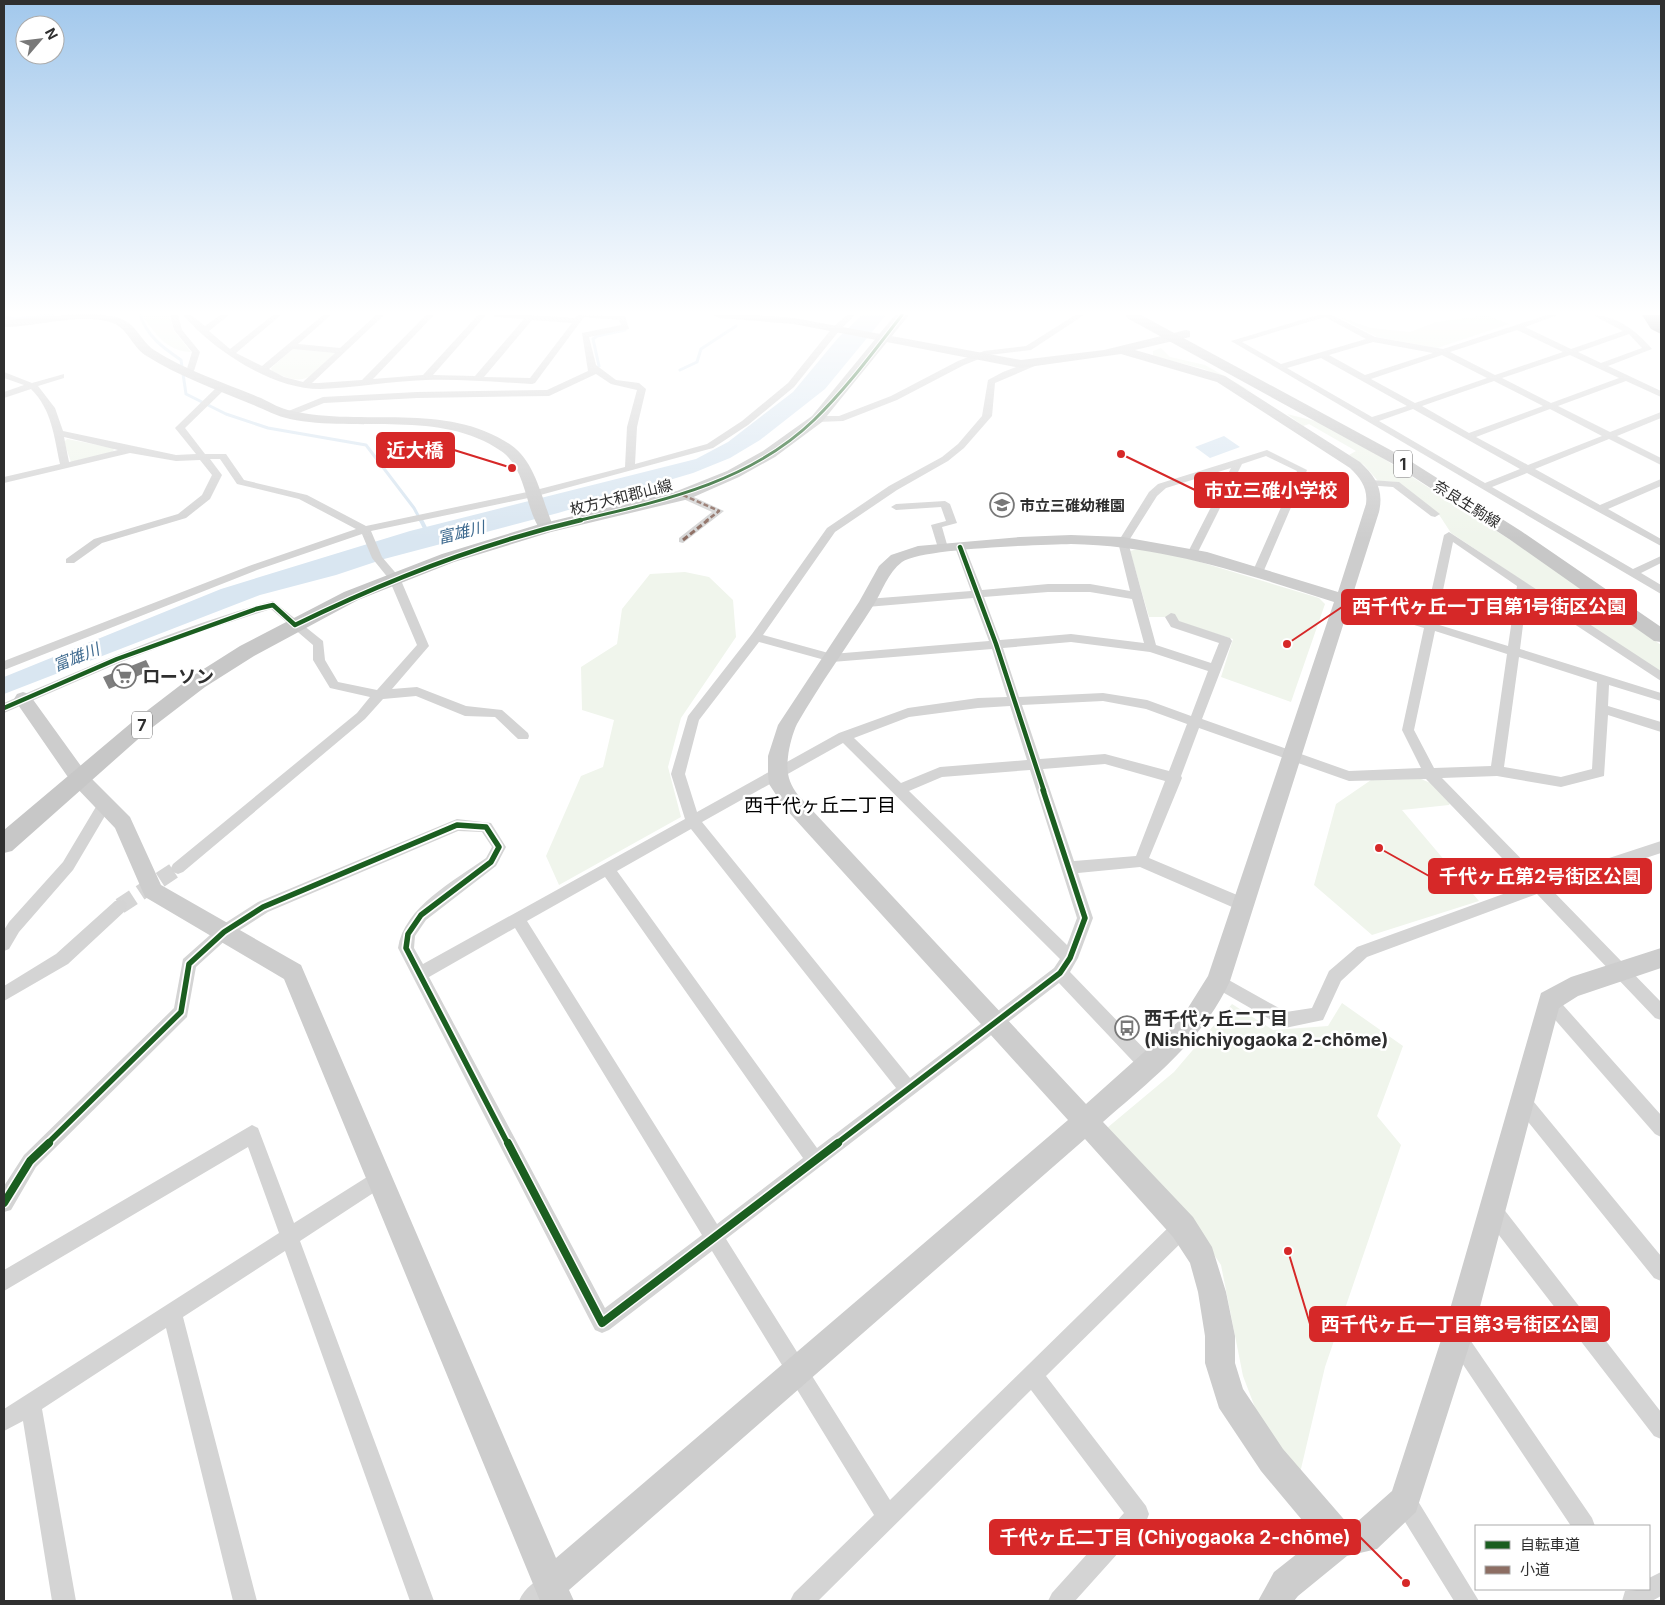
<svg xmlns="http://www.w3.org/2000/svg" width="1665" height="1605" font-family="Inter,'Noto Sans JP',sans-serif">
<rect width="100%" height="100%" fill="#fff"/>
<path fill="#f0f5ec" d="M142,315h27l5,16 17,21c-24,0 -37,-20 -49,-37z
M1335,315l36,13 39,4 26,-10 51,-7 22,9 -72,24 -60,-11z
M294,348l42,4c-25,24 -29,37 -64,19l-1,-3z
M1161,348l9,9 35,8 49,28 -50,-24 -51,-13v-5z
M1287,414l36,9 58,34 162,104 118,84v28l-210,-140 -13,-20 -42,-31 -18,-1 -14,-16 -15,-10 7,-4 -47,-27 -6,2z
M67,439l46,9 1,2 -3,3 -40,9 -7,-20z
M1138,549l49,9 132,40 6,6 -34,98 -70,-25 12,-38 -55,-17 -3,-5h-26l-19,-66z
M685,572l24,5 24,23 3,37 -55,81 -13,49 13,50 -122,68 -13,-29 35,-80 22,-9 11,-47 -32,-10 -1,-43 36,-23 5,-35 28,-35z
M1421,779l12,5 17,19 -1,2 -47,5 77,91 -107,34 -58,-50 22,-81 35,-24z
M1342,1003l61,43 -26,70 24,29 -76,222 -25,106 -41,-55 -16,-42 -22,-111 -19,-28 -95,-109 67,-56 58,-68 41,26 55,-4z"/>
<path fill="#d9e6f1" d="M862,315h24l-61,74 -65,51 -30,18 -37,15 -135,40 -174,46 -48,16 -76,20 -256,99v-17l217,-88 189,-58 286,-72 32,-17 65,-50 45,-54z
M1224,436l16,11 -30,11 -15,-11z"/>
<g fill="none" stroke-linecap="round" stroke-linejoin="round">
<path stroke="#d9e6f1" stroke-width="3" d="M140,315c8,22 22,32 41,45l5,34 40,20 42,14 98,17 48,63 7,13
M4,317l11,2 38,-4
M599,366l-6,-27 4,-3 28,-6
M680,370l17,-8 4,-13 35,-23"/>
<path stroke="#d9e6f1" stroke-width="4" d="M421,520l6,12"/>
</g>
<path fill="#7f7f7f" d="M1642,315h19v19l-10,-5z
M146,660l5,10 -42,19 -6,-12z"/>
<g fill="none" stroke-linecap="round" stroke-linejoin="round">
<path stroke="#d5d5d5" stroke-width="16" stroke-dasharray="16 8" stroke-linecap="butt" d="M120,906l58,-38"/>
<path fill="#d4d4d4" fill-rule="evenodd" d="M170,315h8l4,15 18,22 -7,22 -7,-2 6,-20 -18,-22z
M183,315h8l14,11 15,-11h9l-20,16 21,18 43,-34h8l-45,38 26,13 61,-51h8l-33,29 42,4 36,-33h8l-72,68h7l43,-3 64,-65h8l-61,64 50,-4 55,-60h8l-53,60 42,1 49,-57 -28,-2 -4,-2h38l45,3 3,-3 47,1 4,13 -40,8 7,28 20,15 23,3 7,6 -9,38 -2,37 72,-20 35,-23 46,-38 45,-56 14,-12h8l-16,16 -45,56 -46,38 -35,23 -180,49 -162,34 11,26 18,21 29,68 -37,43 25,-2 49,19 36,4 26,23 1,3 -1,3h-10l-23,-22 -30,-1 -49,-20 -33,3 -18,20 -182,153 -5,2 -5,-2 -2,-4 2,-4 184,-151 13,-16 -40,-9 -17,-28v-15l-42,-36 -77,25 -73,28 -117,51v-10c88,-38 176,-77 269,-102l50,40 2,19 13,22 39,8 40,-45 -28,-66 -17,-21 -10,-24 -105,36 -253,100v-9l245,-95 107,-37 -57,-30 -62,-15 -17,-25h-10l12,16 -12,24 -24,19 -84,25 -28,20h-8v-4l28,-20 84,-25 24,-19 10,-20 -12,-15 -24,1 -46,-8 -126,30v-6l56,-13c-6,-28 -8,-54 -29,-75l-27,9v-6l20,-7 -20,-7v-6l28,11 32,-9v4l-26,8 17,22 8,23 113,24 20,-1 -21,-26 2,-2 41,-40h6v4l-39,38 20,26h21l18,26 63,15 59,31 166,-35 93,-24 2,-40 10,-37 -26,-6 -15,-10 -47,22 -132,2 -93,5 -35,14 -3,-1v-4l37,-15 94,-5 130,-2 41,-19 -6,-38 39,-8 -2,-5 -35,-3 -49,66 -3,1c-35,-2 -71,-5 -106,-4 -36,1 -71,8 -106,9 -48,0 -107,-39 -137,-74zM532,320l40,3 -42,55 -46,-1zM293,349l42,4 -32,29 -19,-5 -15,-8zM64,437l54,13 -49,12z
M1075,315h9l-53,35 -42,5 -25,10 -67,35 -54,21 -26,1 -5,-3 5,-3h22l52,-20 67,-35 26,-10 42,-5z
M1318,315h14l43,22 68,12 104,-34h11l-33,12 46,22 52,-18 -30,-16c23,0 45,17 59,34l-44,17 53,25v6l-35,-16 -68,25 52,26 51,-20v6l-44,18 44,22v7l-52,-26 -74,30 65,36 61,-26v7l-53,23 53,30v7l-134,-73 -35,14 141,82 28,-13v7l-20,10 20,12v9l-430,-253zM1325,317l41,22 -85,25 -39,-22zM1517,330l46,22 -68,23 -45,-23zM1629,334l13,14 -41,15 -23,-11zM1373,342l60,11 -68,22 -36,-20zM1442,355l45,23 -72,25 -44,-24zM1570,355l49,23 -68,25 -49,-25zM1321,358l86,48 -35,11 -85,-49zM1494,381l49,25 -74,27 -47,-27zM1413,409l107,60 -35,14 -106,-62zM1550,409l52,27 -74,29 -52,-28z
M1034,360l4,3 -1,2 -42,18 -3,33 -28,32 -16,13 -51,29 -62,42 -72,103 69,19 157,-13 -16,-43 -106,9 -6,-4 6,-4 104,-8 -16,-44 5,-3 5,3 17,43 66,-6h42l40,7 -12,-49 31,-50 9,-8 109,-34 40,20 -45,105 -4,1 -6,-3 45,-102 -31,-15 -24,8 -46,92h-8l-1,-2 44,-86 -65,20 -9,8 -29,46 28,103 55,18 8,-20 -48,-16 -6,-10 6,-4 4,1 4,7 51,17 2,3 -30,78 147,52 72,-3 -19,-38 22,-102 -85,-26 -2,-3 6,-4 82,25 19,-85 5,-3 212,139v10l-134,-88 -7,56 141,44v8l-52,-16 -1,21 53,16v10l-53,-17 -4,61 -43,11 -64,-11 -55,2 100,102 119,-39v12l-110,36 110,113v18l-6,-2 -118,-124 -170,63 -26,24 -18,39 -38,8 -73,-42 -2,-5 2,-5 6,-2 68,38 26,-4 17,-37 28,-24 171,-62 -102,-106 -77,2 -150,-53 -18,48 1,2 -33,80 100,42 2,5 -2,5 -5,1 -5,-1 -99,-43 -62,6 15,45 -15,40 -8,14 85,88 2,6 -2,6 -6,2 -6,-2 -84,-89 -333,256 164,261 286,-280 7,-2 7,2 2,7 -2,7 -144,142 100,130 3,8 -3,8 -71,79h-27l4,-8 72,-80 -93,-123 -213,211h-28l4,-8 80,-78 -162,-264 -103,79 -7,3 -7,-3 -197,-382c6,-41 56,-67 88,-90l6,-11 -10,-15 -24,-1 -190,81 -39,25 -33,30 -9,50 -151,150 -25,43 -7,2v-26l20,-31 150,-147 9,-49 36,-32 39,-25 194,-81 5,-2 34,4 15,24 -10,19 -70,54 -11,16 -1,12 9,16 262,-145 -14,-45 17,-58 64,-82 75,-106 62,-42 53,-29 16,-13 24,-28 6,-36 15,-8zM1453,542l64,44 -9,60 -72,-22zM1048,592h42l42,7 12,44 -73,-9 -71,6 -16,-43zM1435,631l72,23 -16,112 -57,2 -20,-38zM759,642l73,20 160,-13 15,48 -29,1 -70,10 -69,25 -142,79 -12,-38 14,-54zM1071,642l79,10 58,19 -17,45 -44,-16 -44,-7 -84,4 -16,-49zM1519,657l78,25 -5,87 -31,8 -57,-10zM1103,701l43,8 41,15 -18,47 -64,-17 -65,5 -18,-54zM1010,706l17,54 -87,7 -39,16 -47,-45 55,-21 69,-9zM843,743l217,216 -6,9 -144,110 -208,-256zM1105,764l60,17 -29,75 -62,5 -31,-92zM1030,770l47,148 -10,27 -158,-154 33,-14zM691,829l205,259 -79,60 -200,-277zM605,877l198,281 -86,66 -190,-303zM515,928l187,307 -97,73 -176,-331z
M1370,480l29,2 41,32 -5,3 -4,-1 -38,-29 -27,-2 -1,-2z
M683,492l41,19 -41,32 -4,-1v-4l33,-26 -33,-15 -1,-2z
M945,501l5,3 7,19 -15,4 6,21 -5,3 -5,-3 -7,-23 15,-4 -5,-14 -45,3 -5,-3 5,-3z
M105,799l5,1 2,4 -39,66 -54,62 -10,17 -5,2v-21l5,-8 54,-60 37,-62z
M120,900l5,1 2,5 -2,5 -57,53 -64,37v-15l52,-32 59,-53z
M1549,994l6,2 106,119v22l-6,-3 -112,-128 -2,-5 2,-5z
M1523,1093l6,3 132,160v25l-7,-3 -137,-170 -3,-6 3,-6z
M252,1125l6,3 36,95 81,-51 6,-3 6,3 3,6 -3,6 -87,57 134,360h-24l-125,-350 -102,66 74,284h-24l-67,-273 -124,81 34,192h-24l-29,-180 -19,10v-22l275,-176 -31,-86 -244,144v-21z
M1492,1201l7,2 162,209v27l-7,-3 -169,-219 -2,-7 2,-7z
M1457,1328l7,3 128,187 3,8h-24l-121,-181 -3,-7 3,-7z
M1405,1490l8,3 66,108h-25l-57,-92 -3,-8 3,-8z
M1661,1572v24l-9,5h-30l3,-10 24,-2v-11z
M550,1573l8,4 4,8 -4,8 -9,8h-30c5,-13 18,-22 31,-28z"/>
<path fill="#cdcdcd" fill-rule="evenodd" d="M65,315c18,0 39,-3 56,4 15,5 20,22 33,31 33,21 71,33 107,48 10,5 20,11 31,13 71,16 154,-10 219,34 25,17 31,56 43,83l-8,5 -5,-2c-17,-24 -14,-62 -40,-80 -60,-42 -143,-18 -211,-32 -14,-3 -26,-10 -39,-15 -36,-15 -73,-28 -106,-49 -13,-9 -17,-26 -32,-32 -30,-11 -77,4 -109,4v-7z
M713,315h44l37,3 227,42 83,-10 82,-20 4,1v6l-55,13 90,26 135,86c16,15 24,28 19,50l-149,469c-27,59 -79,99 -127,141l90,95 19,30 14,45 9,44v27l8,26 40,60 65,75 9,-2 35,-31 50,-154 99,-344 30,-16 90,-29v20l-83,28 -19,12 -87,329 -56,175 -39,37 -30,7 -49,40 -4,5h-36l16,-29 43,-34 -56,-67 -42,-63 -14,-45v-27l-7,-44 -8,-29 -17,-26 -88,-98 -516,451 5,11h-34l-256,-622 -139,-82 -30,-69 -43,-45 -58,-84 3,-5 6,-2 6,2 57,79 44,44 31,68 140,80 255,593 512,-438 -284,-313 -15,-23 -1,-10v-18l10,-31 81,-123 20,-36 12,-11 27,-9 102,-9 51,-2 52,2 84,15 131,40 28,-88c2,-16 -5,-25 -16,-36l-133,-86 -96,-28 -100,14 -227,-44 -75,-6zM1071,544c94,2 175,30 263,58l-126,374 -27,43 -95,85 -288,-309c-9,-12 -12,-22 -10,-38 1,-10 5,-25 9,-33 23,-40 51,-79 76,-118 9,-14 15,-34 29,-44 21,-14 139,-17 169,-18z"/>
<path fill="#c7c7c7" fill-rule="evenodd" d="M895,315h14l-87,107 -47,35 -36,20 -50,22 -138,33 -97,30 -96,38 -104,56 -49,31 -60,46 -133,118 -8,2v-23l127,-107 60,-46 49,-31 104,-54 98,-38 98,-30 137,-33 50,-20 36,-20 49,-35z
M1126,315h15l266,144 114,72 140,96v15l-7,-1 -145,-102 -114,-74 -268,-147z"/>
<path stroke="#8d6e63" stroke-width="2.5" stroke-dasharray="5 2.5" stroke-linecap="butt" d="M683,495l36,16 -13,10"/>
<path stroke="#8d6e63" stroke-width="3" stroke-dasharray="6 3" stroke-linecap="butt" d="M683,540l25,-20"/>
<g stroke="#fff" stroke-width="5">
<path id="cycleway-far3" d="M576,521c85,-20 173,-38 238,-101 33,-32 60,-69 88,-105"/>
</g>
<g stroke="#fff" stroke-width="7">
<path id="cycleway-far2" d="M960,547l36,97 48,147
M4,708l113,-49 139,-50 17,-4 22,20c92,-45 187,-82 286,-105"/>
</g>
<g stroke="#fff" stroke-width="9">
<path id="cycleway-far1" d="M47,1144l134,-132 8,-48 35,-32 39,-25 194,-82 29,2 13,20 -8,15 -70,53 -13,19 -2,14 102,196
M836,1144l224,-171 10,-15 15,-40 -42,-128"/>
</g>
<g stroke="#fff" stroke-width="11">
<path id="cycleway" d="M508,1143l94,180 236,-180
M4,1203l26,-42 19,-18"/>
</g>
<use href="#cycleway-far3" stroke="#1b5e20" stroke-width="3"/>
<use href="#cycleway-far2" stroke="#1b5e20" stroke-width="4.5"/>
<use href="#cycleway-far1" stroke="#1b5e20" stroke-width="5.5"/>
<use href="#cycleway" stroke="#1b5e20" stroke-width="8"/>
</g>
<linearGradient id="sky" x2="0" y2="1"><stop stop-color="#a2c8ec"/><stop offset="0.58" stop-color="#fff"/><stop offset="1" stop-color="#fff" stop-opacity="0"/></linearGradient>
<rect width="1665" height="539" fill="url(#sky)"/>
<defs>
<g id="school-ring" transform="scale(1.25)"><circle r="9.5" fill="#fff" stroke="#787878" stroke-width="1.5"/><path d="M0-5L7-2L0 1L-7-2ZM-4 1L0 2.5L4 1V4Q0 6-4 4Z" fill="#787878"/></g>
<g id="supermarket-ring" transform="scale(1.25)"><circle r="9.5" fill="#fff" stroke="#787878" stroke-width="1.5"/><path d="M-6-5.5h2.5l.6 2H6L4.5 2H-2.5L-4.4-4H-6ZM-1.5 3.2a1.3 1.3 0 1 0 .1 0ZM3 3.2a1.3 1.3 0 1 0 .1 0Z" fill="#787878"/></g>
<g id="bus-ring" transform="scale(1.25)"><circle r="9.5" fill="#fff" stroke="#787878" stroke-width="1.5"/><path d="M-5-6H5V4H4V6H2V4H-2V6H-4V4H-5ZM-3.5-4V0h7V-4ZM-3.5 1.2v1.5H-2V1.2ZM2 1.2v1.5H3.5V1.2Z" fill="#787878"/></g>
</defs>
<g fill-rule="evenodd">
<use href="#school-ring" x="1002" y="505"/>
<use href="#supermarket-ring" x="124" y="676"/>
<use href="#bus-ring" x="1127" y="1028"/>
</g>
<g text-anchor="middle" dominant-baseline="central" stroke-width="5" stroke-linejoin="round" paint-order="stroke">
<g font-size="15" fill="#2f2f2f" stroke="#fff">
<text transform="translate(621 497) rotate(-14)">枚方大和郡山線</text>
<text transform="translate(1467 504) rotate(32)">奈良生駒線</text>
</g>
<g font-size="15" font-weight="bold" fill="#2f2f2f" stroke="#fff" text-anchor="start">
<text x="1020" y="505">市立三碓幼稚園</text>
</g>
<g fill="#fff" stroke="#6d6d6d" stroke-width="1">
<rect x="1394" y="450.5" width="18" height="27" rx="4"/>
<rect x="132" y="711.5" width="20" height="27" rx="4"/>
</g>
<g font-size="16" font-weight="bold" fill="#2f2f2f">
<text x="1403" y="464">1</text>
<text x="142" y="725">7</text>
</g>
<g font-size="16" font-style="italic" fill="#3e6a8f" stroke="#fff">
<text transform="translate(461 532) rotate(-14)">富雄川</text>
<text transform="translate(76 657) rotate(-22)">富雄川</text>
</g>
<g font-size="18" font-weight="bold" fill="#2f2f2f" stroke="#fff" text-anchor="start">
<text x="142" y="676">ローソン</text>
<text x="1144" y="1018">西千代ヶ丘二丁目<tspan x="1144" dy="21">(Nishichiyogaoka 2-chōme)</tspan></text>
</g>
<g font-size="19" fill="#000" stroke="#fff">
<text x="820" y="805">西千代ヶ丘二丁目</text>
</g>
</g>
<path fill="none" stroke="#d62828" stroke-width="2" d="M512 468L454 450M1121 454L1195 490M1287 644L1342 607M1379 848L1429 876M1288 1251L1310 1324M1406 1583L1360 1537"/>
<g fill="#d62828" stroke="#fff" stroke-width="2">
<circle cx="512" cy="468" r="5"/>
<circle cx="1121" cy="454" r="5"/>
<circle cx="1287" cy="644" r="5"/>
<circle cx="1379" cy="848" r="5"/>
<circle cx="1288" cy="1251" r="5"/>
<circle cx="1406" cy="1583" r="5"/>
</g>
<g fill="#d62828" stroke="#d62828" stroke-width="2">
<rect x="377" y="433" width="77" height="34" rx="5"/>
<rect x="1195" y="473" width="153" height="34" rx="5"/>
<rect x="1342" y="590" width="294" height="34" rx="5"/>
<rect x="1429" y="859" width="222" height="34" rx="5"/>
<rect x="1310" y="1307" width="299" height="34" rx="5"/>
<rect x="990" y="1520" width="370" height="34" rx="5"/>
</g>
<g font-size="19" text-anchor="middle" font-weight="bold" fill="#fff">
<text x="415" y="457">近大橋</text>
<text x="1271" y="497">市立三碓小学校</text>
<text x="1489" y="613">西千代ヶ丘一丁目第1号街区公園</text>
<text x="1540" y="883">千代ヶ丘第2号街区公園</text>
<text x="1460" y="1331">西千代ヶ丘一丁目第3号街区公園</text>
<text x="1175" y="1544">千代ヶ丘二丁目 (Chiyogaoka 2-chōme)</text>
</g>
<rect width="1665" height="1605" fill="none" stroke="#2f2f2f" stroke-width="10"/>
<rect x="1475" y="1525" width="175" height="65" fill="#ffffff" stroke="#acacac"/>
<rect x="1485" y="1541" width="25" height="8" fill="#1b5e20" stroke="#acacac"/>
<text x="1520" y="1550" font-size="15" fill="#2f2f2f">自転車道</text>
<rect x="1485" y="1566" width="25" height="8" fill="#8d6e63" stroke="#acacac"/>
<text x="1520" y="1575" font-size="15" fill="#2f2f2f">小道</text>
<g transform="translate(40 40) rotate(62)"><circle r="24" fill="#ffffff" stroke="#acacac"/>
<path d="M0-4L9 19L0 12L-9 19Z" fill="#787878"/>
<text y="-8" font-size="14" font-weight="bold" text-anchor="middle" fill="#2f2f2f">N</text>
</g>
</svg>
